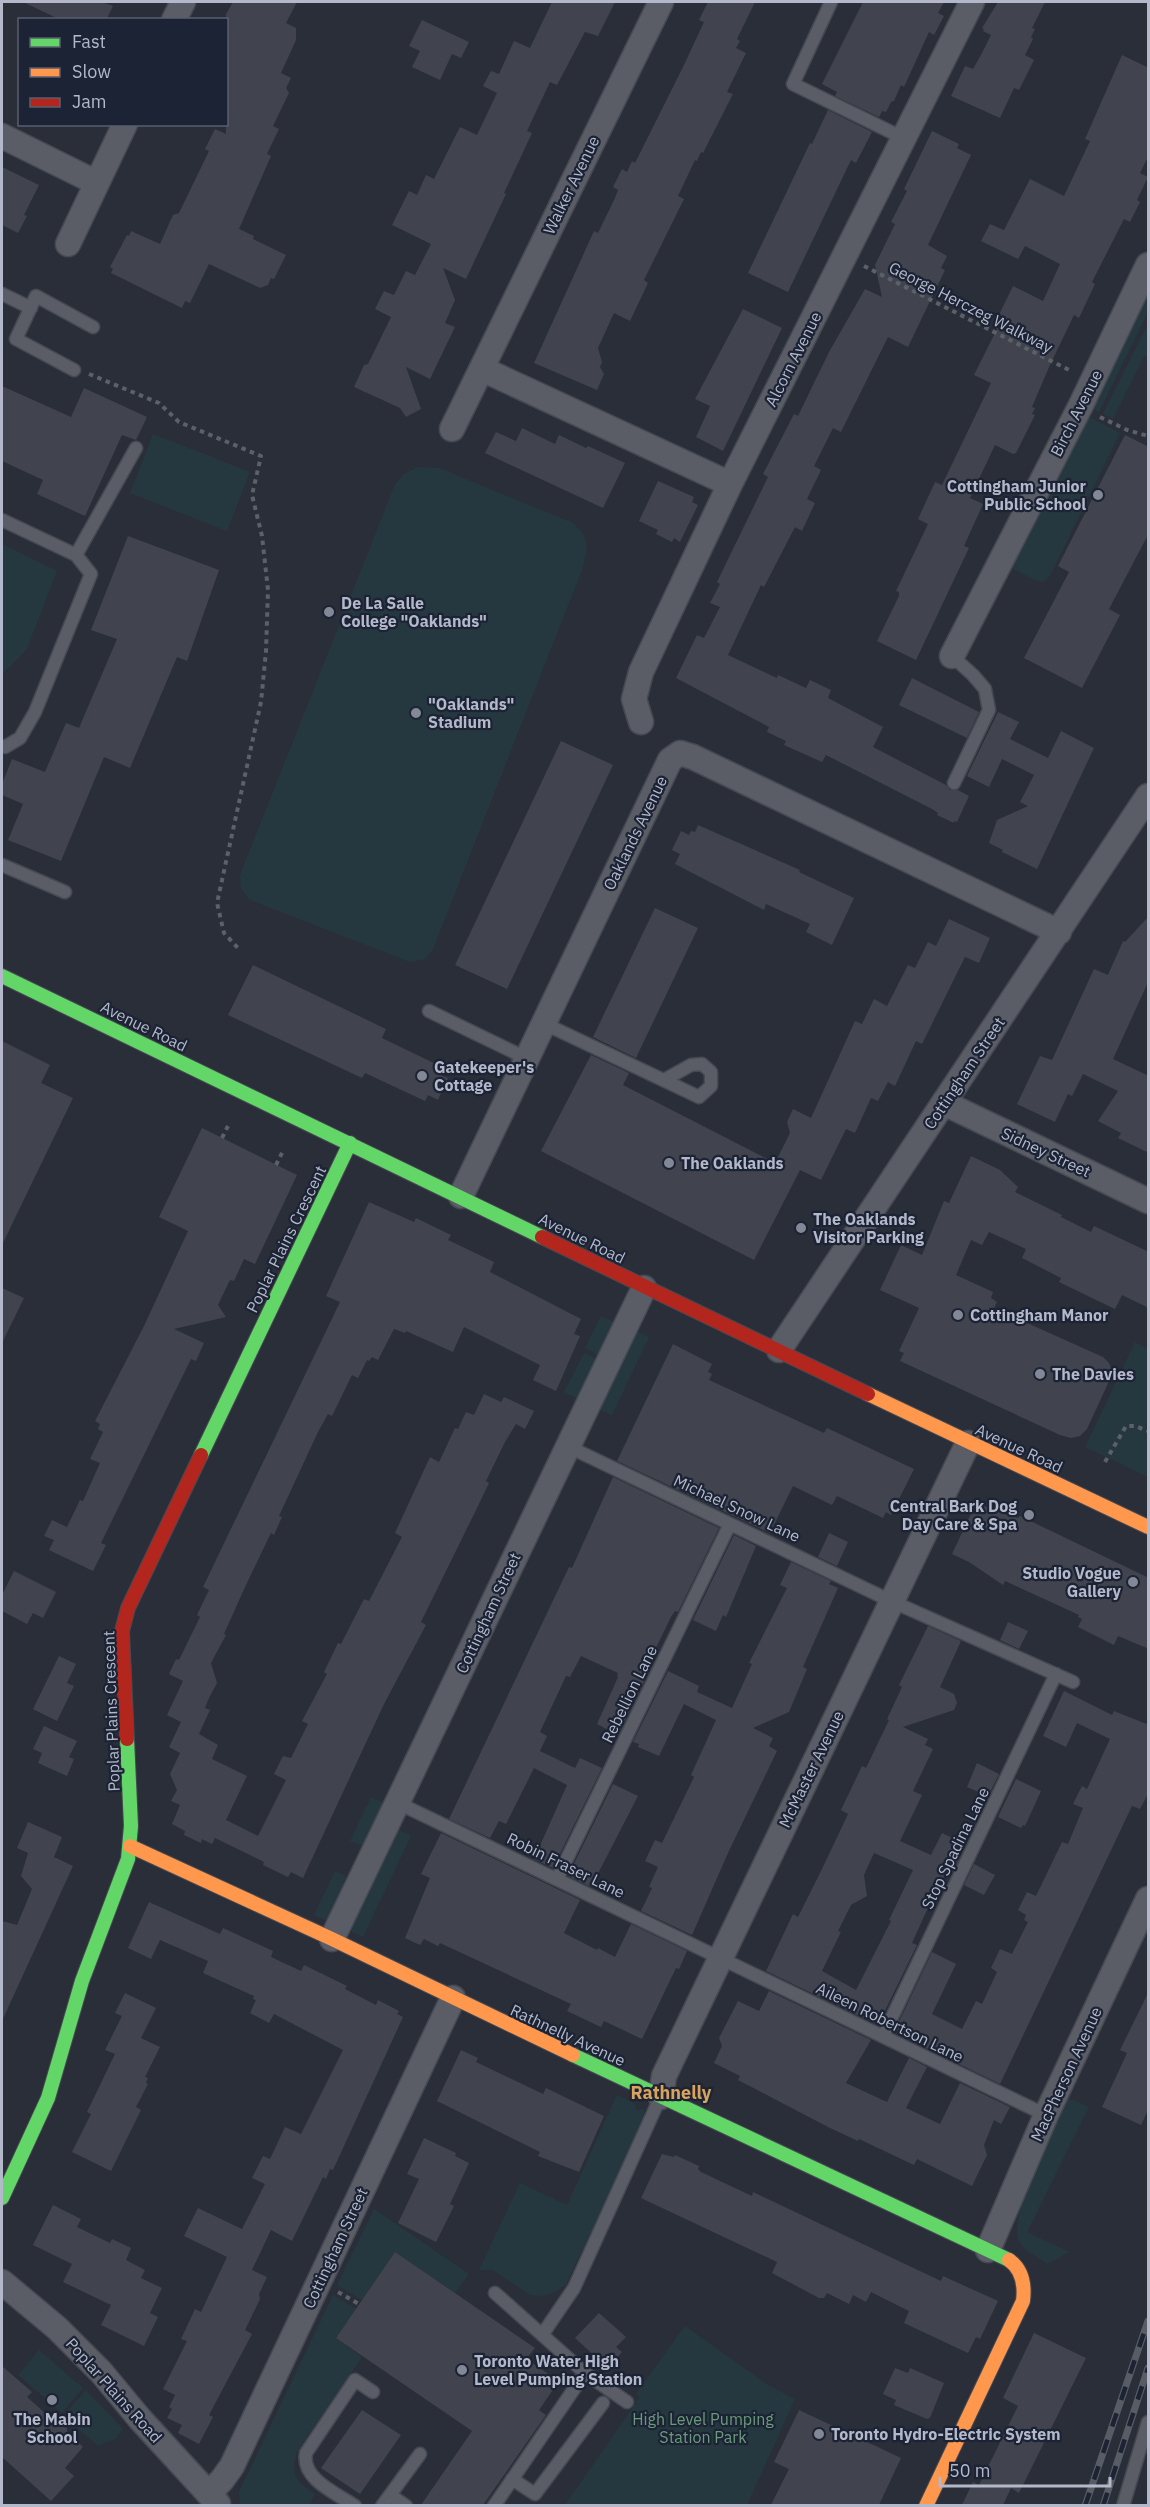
<svg xmlns="http://www.w3.org/2000/svg" width="1150" height="2507" font-family="'IBM Plex Sans',sans-serif">
<rect width="100%" height="100%" fill="#292e39"/>
<path fill="#26383f" d="M1148,292v20l-49,100 -9,-4z
M1148,324v34l-4,-2 -31,63 -10,-5z
M1087,416l33,17 -69,141 -8,8 -8,-2 -24,-12z
M153,434l97,38 -23,59 -97,-38z
M418,467l21,1 134,55c18,17 15,24 9,47l-149,379 -8,10 -15,3 -160,-62 -9,-11 -1,-14 155,-391 9,-10z
M2,544l55,27 -30,78 -25,25z
M601,1316l13,6 -16,33 -13,-7z
M639,1332l10,5 -37,78 -14,-6 34,-70z
M1135,1342l13,7v128l-63,-30z
M584,1353l13,6 -19,40 -14,-7z
M371,1797l13,6 -19,41 -6,1 -9,-4z
M397,1829l14,7 -48,101 -11,-5 -1,-5z
M335,1871l11,5 -3,7 3,2 -14,29 -7,6 -11,-5z
M617,2095l17,8 3,7 7,-1v13l-78,162 -9,7 -14,5 -13,-1 -37,-25h-14l41,-87 47,22z
M1069,2098l20,9 -62,125 42,20 -22,12c-9,-8 -23,-11 -28,-23 -11,-29 37,-114 50,-143z
M374,2209l95,65 -14,19 -60,-41 -33,48 -25,-15z
M333,2295l23,14 -20,29 26,19 -64,93c-9,23 -3,31 17,44l-6,11 -69,1 -1,-14z
M685,2326l83,59 27,14 -48,106h-182l75,-108 -4,-3z
M39,2350l44,38 -21,25 -44,-38z
M86,2390l37,39 -8,10 -17,7 -35,-30z"/>
<path fill="#41444e" fill-rule="evenodd" d="M23,2h79l11,4 -7,14h-45z
M233,2h64l-11,21 10,5v12l-15,33 10,5 -5,10 3,5 -16,33 6,3 -12,25 4,2 -32,73 15,7 -1,3 33,16 -12,24 -3,-1 -3,7 -8,3 -51,-24 -19,39 -5,-2 -3,7 -71,-35 2,-4 -3,-2 17,-32 2,1 2,-5 29,13 13,-29 6,-2 30,-62 -4,-2 10,-20 11,5v-120z
M552,2h63l-17,34 -13,-4 -28,53 -7,-3 -23,49 5,2 -28,60 2,1 -40,85 -23,-11 12,32 -10,23 10,4 -25,52 -24,-12 15,42 -15,8 -6,-9 -46,-21 10,-22 4,-1 23,-47 -16,-8 9,-18 10,4 12,-24 9,4 16,-31 -39,-19 17,-34 8,4 9,-20 8,4 26,-52 17,8 20,-42 -14,-7 8,-15 8,3 15,-33 16,7z
M708,2h47l-18,37 3,2 -4,7 10,5 -19,39 6,2 -30,59 -2,-1 -4,9 -2,-1 -17,36 6,3 -40,81 4,3 -18,38 -16,-8 -16,35 4,14 -2,5 4,7 -7,16 -63,-27 60,-132 4,2 17,-35 3,-8 -5,-3 9,-18 5,3 5,-11 3,2 48,-96 21,-45 -5,-2z
M863,2h81l-6,11 6,3 -10,19 -5,-3 -25,55 -3,-2 -7,16 -3,1 -5,10 -4,-1 -3,6 -44,-21 2,-4 -15,-8z
M998,2h47l-13,26 3,1 -4,8 2,2 -8,16 9,5 -15,30 -5,-2 -14,30 -49,-22 14,-30 8,3 9,-16 9,-18 -8,-4 1,-2 -2,-1z
M422,20l47,22 -8,16 -9,-4 -12,26 -28,-13 8,-16 -11,-5z
M1122,55l27,13v87l-9,18 8,4 -11,23 3,2 -10,20 -6,-3 -32,63 3,2 -16,34 -5,-3 -25,52 -17,40 3,1 -3,6 3,1 -19,38 -3,1 -18,-9 -25,53 13,6 -19,42 5,2 -53,112 -39,-19 22,-45v-4l-3,-1 32,-67 -10,-5 17,-37 7,3 49,-102 -17,-8 23,-46 -4,-2 20,-41 30,15 17,-37 -35,-18 -7,13 -37,-18 9,-17 14,6 26,-51 34,17 26,-55 -5,-2z
M828,110l44,22 -16,31 -5,-3 -63,132 -40,-19 62,-130 2,1z
M932,131l27,13 -2,4 14,7 -43,90 19,11 -6,12 4,2 -37,77 -20,-10 -47,95 -8,-4 -19,38 7,4 -14,29 8,4 -13,28 -7,-4 -31,60 -3,-2 -33,70 49,23 1,-3 28,13 4,-8 21,10 -3,8 55,29 -10,20 73,38 4,5h8l11,6 -12,26 -3,-1v2l-17,-8 1,-2 -6,-4 -106,-54 -4,7 -38,-17 2,-4 -19,-9 2,-5 -93,-49 21,-43 7,3 16,-31 -10,-4 10,-19 -3,-2 51,-105 -5,-3 31,-60 4,2 31,-64 36,-63 17,8 -7,-32 20,-41 -4,-2 16,-31 -3,-2z
M2,167l37,18 -15,30 3,1 -9,17 -16,-8z
M743,309l39,19 -59,123 -27,-14 14,-31 -15,-7z
M2,386l69,31 13,-29 63,29 -11,23 -14,-5 -37,81 -48,-22 6,-14 -41,-19z
M522,428l33,16 4,-9 27,13 2,-2 37,17 -22,45 -118,-55 11,-21 20,9z
M1125,435l24,12v86l-40,76 11,6 -38,73 -58,-30 45,-86 -11,-6z
M658,481l36,16 -2,5 6,3 -18,37 -6,-4 -2,4 -16,-8 2,-4 -19,-9z
M128,536l91,34 -32,91 -10,-4 -47,111 -26,-11 -43,104 -53,-21 15,-36 -21,-9v-11l10,-25 33,13 21,-49 13,5 38,-89 -26,-9z
M912,678l67,34 -12,26 -68,-33z
M998,712l21,10 -9,17 38,19 13,-27 33,17 -57,121 -35,-17 1,-2 -14,-7 8,-23 31,-14 -8,-4 14,-27 -32,-16 -13,28 -22,-11z
M561,741l52,24 -106,224 -52,-24z
M698,825l102,45 -1,2 55,26 -22,47 -26,-13 4,-8 -44,-20 -2,6 -89,-46 5,-10 -8,-4 9,-19 8,4 2,-4 4,1z
M655,908l43,20 -62,130 -43,-21z
M1149,916v64l-36,79 36,17v77l-31,-15 3,-5 -23,-12 20,-30 -35,-17 -11,22 -4,-2 -13,28 -38,-18 23,-48 12,4 42,-91 14,6 15,-34 2,1z
M949,919l41,19 -11,25 -14,-6 -43,87 -6,-3 -21,45 -7,-4 -10,19 -7,-3 -16,35 -9,-4 -25,51 -21,-10 -46,90 -213,-109 50,-96 38,18 -6,12 152,78 15,-30 -3,-11 6,-13 18,9 44,-97 7,3 12,-25 13,7 21,-41 7,3 13,-26 8,4z
M253,965l133,64 -4,9 60,29 -4,7 10,4 -10,22 -10,-5 -3,6 -60,-28 -3,5 -134,-63z
M2,1041l48,24 -9,18 32,15 -71,147z
M202,1128l95,47 -42,89 -11,-5 -10,22 -4,-1 -12,25 8,12 -52,12 30,14 -8,18 -5,-2 -28,57 -62,127 5,2 -13,26 -44,-21 5,-10 -10,-4 8,-16 15,7 13,-27 3,1 17,-38 -10,-4 13,-27 -5,-3 2,-5 -5,-3 49,-95 44,-95 -29,-14z
M971,1156l29,14 18,17 -3,5 47,23 -1,2 30,15 3,-6 55,26v56l-27,-13 -7,14 -21,-10 -35,-17 2,-4 -39,-20 4,-9 -37,-17 -7,13 -11,-5 -15,35 37,17 -2,6 6,4 -3,6 109,49 6,6 3,7 -1,7 -24,52 -7,7 -9,2 -11,-3 -160,-74 4,-8 -5,-2 20,-43 -39,-18 21,-45 21,10 22,-54 5,2z
M369,1202l45,20 2,-4 35,17 -3,5 46,22 -4,10 91,47 -7,15 6,2 -24,55 -23,-11 7,-15 -76,-38 -11,25 -47,-21 -1,2 -11,-4 -16,31 -6,-3 -3,4 -2,-1 -9,18 -6,-3 -20,41 -4,-2 -10,18 -39,84 3,1 -8,18 -3,-2 -26,54 -21,47 2,1 -15,28 6,20 -8,15 -4,10 5,2 -11,24 19,11 -6,14 35,17 -21,44 32,16 28,-56 -12,-6 9,-18 8,2 17,-34 -6,-3 25,-47 -3,-2 14,-29 3,1 23,-45 5,2 33,-64 -7,-4 35,-76 9,5 16,-34 3,1 8,-17 8,3 10,-21 17,8 3,-5 30,14 -9,18 -9,-5 -11,18 -19,39 3,2 -11,23 -57,116 5,3 -42,79 -81,174 -12,-6 -3,5 -25,-12 1,-3 -49,-24 -3,6 -10,-5 -1,4 -17,-8 1,-4 -13,-7 8,-19 -9,-4 6,-11 -7,-16 10,-21 -11,-6 12,-25 -14,-7 16,-34 -14,-7 7,-15 3,1 21,-43 -3,-2 12,-25 -6,-3 137,-285 -14,-6z
M2,1288l22,10 -22,45z
M673,1344l39,20 -4,8 4,2 -3,6 115,53 3,-5 87,41 -23,46 -5,-3 -3,6 -46,-22 -5,9 -39,-19 -23,47 -153,-72z
M613,1477l106,51 -41,84 -3,-1 -4,6 -22,45 4,1 -35,72 -21,-11 21,-47 -1,-1 1,-3 -37,-17 -11,21 -4,-1 -26,56 7,4 -7,15 35,17 5,-10 22,10 -49,100 -19,-9 33,-74 -33,-17 -28,56 -7,-3 -9,17 -41,-19 120,-252 3,1z
M976,1503l28,11 14,4 2,-2 129,62v71l-31,-13 -4,9 -36,-18 4,-8 -4,-2 1,-2 -74,-34 -2,4 -34,-23 -17,-8z
M829,1533l19,9 -11,24 -19,-9z
M734,1535l22,11 -30,71 -3,-2 -7,16 -23,-11z
M791,1562l40,19 -2,3 9,4 -35,79 4,2 -18,43 -36,16 20,10 -4,8 8,5 -49,102 -36,82 -51,-24 11,-23 -3,-1 9,-20 -13,-6 10,-21 7,3 32,-66 -3,-2 25,-55 -32,-16 -25,52 -21,-9 1,-3 -6,-2 35,-71 31,15 -2,6 35,16 20,-44 -3,-1 38,-75 -7,-3z
M14,1571l42,21 -13,26 -10,-5 -6,11 -25,-13v-16z
M1008,1622l20,9 -9,18 -19,-9z
M928,1626l33,15 -21,46 14,7 3,9 -3,7 -51,17 25,12 -3,6 8,4 -20,42 9,4 -22,46 31,14 11,-22 21,10 -6,12 3,2 -10,20 -5,-2 -19,37 -14,31 5,2 -39,80 -112,-54 27,-57 5,3 24,-48 26,-55 -7,-4 21,-44 4,2 23,-48 -2,-1 15,-32 -3,-2zM874,1853l39,17 -24,50 2,1 -35,69 -34,-19 19,-39 -3,-1 13,-26 16,-9 -3,-21z
M59,1656l17,8 -9,19 7,3 -17,35 -24,-12z
M1064,1691l48,24 2,-4 35,14v67l-9,17 -8,-3 -132,278 -84,-41 1,-2 -22,-11 37,-78 24,12 -24,50 30,15 14,-28 6,3 15,-32 -6,-4 9,-19 12,5 16,-32 -4,-2 2,-5 -8,-5 9,-18 9,4 26,-54 6,2 15,-36 -10,-4 9,-18 5,3 23,-50 -33,-16 -11,24 -23,-11z
M44,1726l33,15 -8,16 5,2 -7,17 -29,-13 4,-10 -9,-4z
M977,1763l22,11 -11,22 -21,-9z
M1016,1779l25,12 -16,35 -2,-1 -2,3 -23,-11z
M613,1784l25,12 -47,91 -23,-11z
M28,1822l34,15 -8,20 19,9 -71,155v-100l15,4 15,-36 -11,-13 7,-23 -11,-5z
M441,1833l139,67 -16,33 33,17 1,-2 17,9 16,-33 56,27 -8,18 -3,-1 -34,71 -38,-18 -3,6 -34,-16 4,-7 -131,-61 -2,3 -14,-7 -4,6 -15,-7 25,-60 -9,-4z
M974,1864l21,11 -11,20 -20,-10z
M149,1902l71,32 3,-6 50,23 -2,6 30,14 3,-6 43,21 -2,3 31,16 2,-5 21,11 -2,3 6,3 -70,153 -3,-1 -4,10 -3,-2 -31,64 -21,-11 -19,40 15,7 -8,17 1,5 -15,31 7,4 -43,81 4,2 -14,27 -21,-11 4,-8 -15,-7 5,-9 -3,-2 6,-12 -12,-6 24,-48 -6,-2 14,-30 6,3 26,-55 -43,-21 14,-28 44,21 23,-45 -13,-6 11,-22 7,3 15,-32 16,7 42,-84 -69,-36 -5,9 -19,-10 6,-13 -3,-1 1,-3 -51,-23 5,-12 -48,-21 -9,19 -23,-11z
M769,1991l102,49 -25,43 41,19 22,-44 18,9 -21,41 34,16 20,-41 50,24 -9,17 -7,-4 -10,25 3,10 -15,31 -55,-27 -3,6 -55,-26 -1,2 -28,-13 -92,-48 2,-4 -26,-13 8,-17 -3,-8 19,-37 21,10z
M1149,1991v117l-8,17 -39,-18 25,-54 -7,-3z
M125,1993l31,15 -15,30 19,9 -15,30 3,1 -2,5 2,1 -12,23 5,3 -30,61 -39,-19 19,-38 -4,-2 28,-58 -10,-4 17,-34 -7,-3z
M461,2050l17,8 -2,4 67,32 3,-6 58,28 -25,56 -41,-16 2,-4 -103,-51z
M424,2138l32,15 -1,3 14,7 -19,41 4,2 -18,36 -38,-19 21,-44 -12,-5z
M662,2154l12,3 1,-2 24,11 -1,3 3,3 51,24 1,-4 188,89 2,-5 55,25 -18,38 -4,-2 -8,16 -64,-30 5,-12 -38,-19 -5,10 -13,-7 -4,9 -22,-11 -3,5h-5l-47,-25 5,-11 -136,-64z
M53,2205l28,14 -4,8 33,16 2,-4 19,9 -5,12 19,10 -4,8 21,10 -12,25 8,4 -14,29 -43,-21 10,-20 -48,-23 9,-18 -39,-19z
M395,2252l140,96 -9,11 33,22 -20,29 7,5 -63,90h-62l51,-74 -136,-93z
M599,2313l27,24 -10,10 6,5 -14,16 -33,-30z
M1034,2333l52,25 -67,135 -8,-5 -8,17h-41l11,-23 6,3 39,-79 -15,-8z
M2,2366l30,26 -5,5 27,24 4,-1 9,8v3l16,16 -18,21 9,8 -23,25 -49,-44z
M895,2368l13,5 2,-5 34,15 -14,35 -3,1 -33,-14 2,-5 -13,-6z
M362,2410l39,25 -41,59 -39,-26z
M799,2410l102,48 -22,47h-108l18,-36 -15,-7z"/>
<g fill="none" stroke-linecap="round" stroke-linejoin="round">
<g stroke="#464952" stroke-width="15">
<path id="lane" d="M831,2l-38,82 100,49 10,7
M2,294l29,14
M74,370l-58,-31 20,-43 57,31
M2,520l74,35
M952,656l21,19 12,14 4,21 -35,73
M2,746l3,1 15,-9 15,-26 56,-138 -15,-19 60,-107
M2,865l63,27
M429,1011l99,48
M545,1024l154,73 12,-11v-14l-9,-8 -11,1 -27,15
M567,1446l324,155 182,81
M398,1803l648,312
M557,1879l173,-355
M883,2036l173,-362
M542,2335l32,-47 86,-190
M585,2373l42,29
M512,2479l23,15 68,-91
M390,2495l16,11
M355,2506c-19,-13 -54,-27 -49,-53l49,-73 18,12
M382,2506l38,-52
M494,2506l91,-133 -90,-80
M1123,2506l25,-84"/>
</g>
<g stroke="#464952" stroke-width="27">
<path id="street" d="M174,20l9,-18
M2,136l95,47
M68,244l57,-120
M482,369l248,115
M452,429l209,-427
M952,656l128,-249 68,-142
M641,722l-7,-23 7,-27 89,-188 242,-482
M944,1103l204,98
M461,1196l209,-436 10,-7 13,4 366,175
M779,1350l369,-554
M332,1939l312,-651
M661,2097l3,-21 304,-633
M988,2250l58,-135 102,-216
M2,2282l55,46 44,44 39,47 78,85
M209,2493l13,-13 10,-14 221,-468"/>
</g>
<g stroke="#464952" stroke-width="16">
<path id="fast" d="M2,976l540,261
M201,1455l149,-312
M573,2055l436,205
M2,2198l46,-100 34,-117 46,-122 3,-33 -4,-87"/>
</g>
<g stroke="#464952" stroke-width="16">
<path id="slow" d="M868,1394l280,133
M130,1846l202,93 241,116
M926,2506l97,-205c2,-16 0,-31 -14,-41"/>
</g>
<g stroke="#464952" stroke-width="16">
<path id="jam" d="M542,1237l326,157
M127,1739l-5,-108 6,-23 73,-153"/>
</g>
<path stroke="#5c6068" stroke-width="4" stroke-dasharray="4.5 4.5" stroke-linecap="butt" d="M864,266l207,105
M89,374l70,29 20,19 82,34 -9,39 10,41 6,54 -2,61 -5,51 -44,201 7,30 14,15
M1100,417l27,13 21,6
M222,1138l6,-12
M276,1165l7,-14
M1105,1462l21,-36h9l13,5
M338,2292l21,12"/>
<use href="#lane" stroke="#5a5d66" stroke-width="12"/>
<use href="#street" stroke="#5a5d66" stroke-width="24"/>
<use href="#fast" stroke="#63d668" stroke-width="14"/>
<use href="#slow" stroke="#ff974d" stroke-width="14"/>
<use href="#jam" stroke="#b3261e" stroke-width="14"/>
<g stroke="#585c64" stroke-width="7">
<path id="rail" d="M1085,2506l63,-185
M1103,2506l45,-138"/>
</g>
<use href="#rail" stroke="#1c2334" stroke-width="4.5" stroke-dasharray="14" stroke-linecap="butt"/>
</g>
<g fill="#838897" stroke="#1c2334" stroke-width="2">
<circle cx="1098" cy="495" r="6"/>
<circle cx="329" cy="612" r="6"/>
<circle cx="416" cy="713" r="6"/>
<circle cx="422" cy="1076" r="6"/>
<circle cx="669" cy="1163" r="6"/>
<circle cx="801" cy="1228" r="6"/>
<circle cx="958" cy="1315" r="6"/>
<circle cx="1040" cy="1374" r="6"/>
<circle cx="1029" cy="1515" r="6"/>
<circle cx="1133" cy="1582" r="6"/>
<circle cx="462" cy="2370" r="6"/>
<circle cx="52" cy="2400" r="6"/>
<circle cx="819" cy="2434" r="6"/>
</g>
<g text-anchor="middle" dominant-baseline="central" stroke-width="4.5" stroke-linejoin="round" paint-order="stroke">
<g font-size="16" fill="#b3b9ca" stroke="#1c2334">
<text transform="translate(571 185) rotate(-64)">Walker Avenue</text>
<text transform="translate(971 307) rotate(27)">George Herczeg Walkway</text>
<text transform="translate(793 359) rotate(-63)">Alcorn Avenue</text>
<text transform="translate(1076 413) rotate(-63)">Birch Avenue</text>
<text transform="translate(635 833) rotate(-64)">Oaklands Avenue</text>
<text transform="translate(144 1026) rotate(26)">Avenue Road</text>
<text transform="translate(964 1073) rotate(-56)">Cottingham Street</text>
<text transform="translate(1046 1152) rotate(25)">Sidney Street</text>
<text transform="translate(582 1238) rotate(26)">Avenue Road</text>
<text transform="translate(286 1239) rotate(-64)">Poplar Plains Crescent</text>
<text transform="translate(1019 1448) rotate(25)">Avenue Road</text>
<text transform="translate(737 1508) rotate(25)">Michael Snow Lane</text>
<text transform="translate(488 1613) rotate(-65)">Cottingham Street</text>
<text transform="translate(629 1694) rotate(-64)">Rebellion Lane</text>
<text transform="translate(111 1711) rotate(-92)">Poplar Plains Crescent</text>
<text transform="translate(811 1769) rotate(-64)">McMaster Avenue</text>
<text transform="translate(955 1848) rotate(-64)">Stop Spadina Lane</text>
<text transform="translate(566 1865) rotate(26)">Robin Fraser Lane</text>
<text transform="translate(890 2022) rotate(26)">Aileen Robertson Lane</text>
<text transform="translate(568 2035) rotate(25)">Rathnelly Avenue</text>
<text transform="translate(1066 2074) rotate(-65)">MacPherson Avenue</text>
<text transform="translate(335 2248) rotate(-65)">Cottingham Street</text>
<text transform="translate(114 2390) rotate(48)">Poplar Plains Road</text>
</g>
<g font-size="16" font-weight="bold" fill="#b3b9ca" stroke="#1c2334" text-anchor="start">
<text x="1086" y="486" text-anchor="end">Cottingham Junior<tspan x="1086" dy="18">Public School</tspan></text>
<text x="341" y="603">De La Salle<tspan x="341" dy="18">College "Oaklands"</tspan></text>
<text x="428" y="704">"Oaklands"<tspan x="428" dy="18">Stadium</tspan></text>
<text x="434" y="1067">Gatekeeper's<tspan x="434" dy="18">Cottage</tspan></text>
<text x="681" y="1163">The Oaklands</text>
<text x="813" y="1219">The Oaklands<tspan x="813" dy="18">Visitor Parking</tspan></text>
<text x="970" y="1315">Cottingham Manor</text>
<text x="1052" y="1374">The Davies</text>
<text x="1017" y="1506" text-anchor="end">Central Bark Dog<tspan x="1017" dy="18">Day Care &amp; Spa</tspan></text>
<text x="1121" y="1573" text-anchor="end">Studio Vogue<tspan x="1121" dy="18">Gallery</tspan></text>
<text x="474" y="2361">Toronto Water High<tspan x="474" dy="18">Level Pumping Station</tspan></text>
<text x="52" y="2419" text-anchor="middle">The Mabin<tspan x="52" dy="18">School</tspan></text>
<text x="831" y="2434">Toronto Hydro-Electric System</text>
</g>
<g font-size="16" fill="#699c7b" stroke="#1c2334">
<text x="703" y="2419">High Level Pumping<tspan x="703" dy="18">Station Park</tspan></text>
</g>
<g font-size="18" font-weight="bold" fill="#daa35d" stroke="#1c2334">
<text x="671" y="2092">Rathnelly</text>
</g>
</g>
<rect width="1150" height="2507" fill="none" stroke="#b3b9ca" stroke-width="6"/>
<rect x="18" y="18" width="210" height="108" fill="#1c2334" stroke="#585f70" stroke-width="1.5"/>
<rect x="30" y="38" width="30" height="9" fill="#63d668" stroke="#585f70" stroke-width="1.5"/>
<text x="72" y="48" font-size="18" fill="#b3b9ca">Fast</text>
<rect x="30" y="68" width="30" height="9" fill="#ff974d" stroke="#585f70" stroke-width="1.5"/>
<text x="72" y="78" font-size="18" fill="#b3b9ca">Slow</text>
<rect x="30" y="98" width="30" height="9" fill="#b3261e" stroke="#585f70" stroke-width="1.5"/>
<text x="72" y="108" font-size="18" fill="#b3b9ca">Jam</text>
<path d="M940 2477v9h170v-9" fill="none" stroke="#b3b9ca" stroke-width="3"/>
<text x="949" y="2477" font-size="18" fill="#b3b9ca" stroke="#1c2334" stroke-width="4.5" paint-order="stroke">50 m</text>
</svg>
